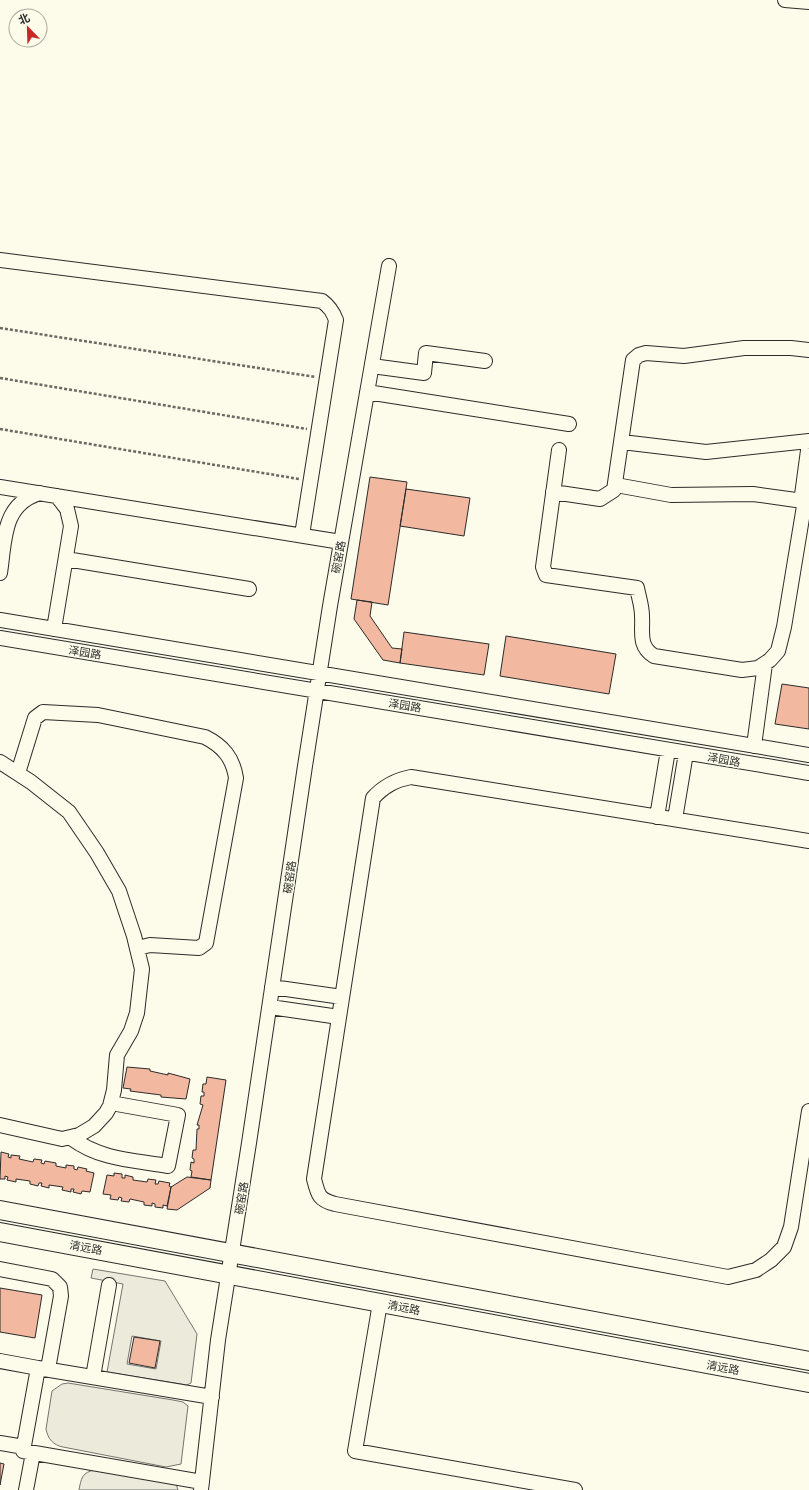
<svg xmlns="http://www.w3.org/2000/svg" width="809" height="1490" font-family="Lato,'Noto Sans SC',sans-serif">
<rect width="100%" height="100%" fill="#fdfbea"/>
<path fill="#ecebdb" stroke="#74746e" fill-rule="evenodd" d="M93,1269l72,12 32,53 -6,49 -4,2 -80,-13 16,-88 -32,-6zM132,1336l29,5 -5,28 -29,-5z
M68,1383l105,17 10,2 5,4 -7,58 -15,3 -103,-20c-10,-2 -15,-8 -17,-18l6,-38 10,-7z
M95,1470l81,14 2,6h-99c2,-11 3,-18 16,-20z"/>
<path fill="#f2b8a0" stroke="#2b2b2b" d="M370,477l37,5 -19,123 -37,-6z
M406,489l64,9 -6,38 -64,-10z
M357,600l15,2 -2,14 22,32 10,1 -2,14 -17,-3 -29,-41z
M404,632l85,12 -5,31 -84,-12z
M506,636l110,18 -7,40 -109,-18z
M782,684l27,4v41l-34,-5z
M127,1067l23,2v2l18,4v-2l22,6 -4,20 -25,-2v-2l-31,-4 1,-2 -8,-1z
M207,1077l19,3 -15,100 -20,-3 1,-6 -2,-1 1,-8 3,1v-4l-2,-1 1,-8h3l1,-21h2v-4h-2l6,-20 -3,-1 1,-8h3v-4h-2l1,-8h3z
M1,1152l8,2 -1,3 3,1v-3l9,1 -1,3 14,3 1,-3 8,1 -1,3 3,1 1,-3 11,2v3l10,2v-3l8,1v3l3,1 1,-3 9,2 -1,2 8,2 -4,19 -8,-1 -1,3 -8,-2 1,-3h-3v3l-9,-2 1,-3 -14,-2v3l-8,-2 1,-3h-3l-1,3 -8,-2v-3l-14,-2v3l-9,-2 1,-3 -3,-1v3h-5z
M114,1173l8,1v4h3v-3l8,2v3l14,2 1,-3 8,1 -1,4h3l1,-3 11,2 -1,3 2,1 -4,19 -4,-1v3l-8,-1v-3l-3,-1v3l-8,-1v-3l-14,-3 -1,3 -8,-1 1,-3 -3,-1 -1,3 -8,-1 1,-4 -8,-1 4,-19 7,1z
M187,1177l24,3 -1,8 -33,22 -10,-1 4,-22z
M0,1288l42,7 -7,43 -35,-6z
M134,1337l26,4 -5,27 -26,-5z
M0,1463l4,1 -4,21z"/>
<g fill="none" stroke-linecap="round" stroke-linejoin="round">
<g stroke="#2b2b2b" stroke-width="16">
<path id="minor" d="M785,0l24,2
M0,260l322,41c8,6 11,11 14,19l-34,215
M372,366l52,7 2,-20 59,8
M367,392l202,32
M622,442l84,10 103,-11
M559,450l-16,117 3,8 91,13c2,10 5,18 5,28 1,16 -4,30 12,40l88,14 16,-2 12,-8 8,-9 6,-24 20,-121 -2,-11 7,-52
M616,485l55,10 82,-1 50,7
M0,487l341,55
M553,492l47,7 14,-9 19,-130 6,-5 7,-2 38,3 60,-8h47l18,2
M66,559l183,30
M0,573c5,-32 2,-69 40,-80
M0,620l809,135
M54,629l17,-103 -4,-17 -10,-13
M0,638l809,135
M754,746l11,-82
M0,762l31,20 38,30 28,41 22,38 15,45 8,33 -5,44 -6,18 -14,24 -3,35 -4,16 -4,7 -12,13 -15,9 -17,4 -62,-14
M18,773l17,-55 8,-6 55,3 107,22c18,9 28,21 31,41l-30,165 -7,5 -49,-3 -12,3
M657,817l11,-67
M675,819l11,-66
M809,841l-398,-64c-16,3 -27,9 -38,21l-59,381c4,16 5,21 21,25l393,73 28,-7 15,-10 13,-13 7,-20 18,-116
M272,987l70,10
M270,1007l69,10
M71,1138c30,22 62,22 97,28l10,-51 -67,-12
M0,1269l52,10 8,8 1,9 -13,73
M380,1303l-25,148 220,39
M0,1361l38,7
M93,1377l16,-92
M0,1443l24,4
M202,1482l-179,-31 15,-83 174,29
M26,1490l7,-37
M201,1490l17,-150 31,-197 56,-377 25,-160 59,-340"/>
</g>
<g stroke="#2b2b2b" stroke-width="20">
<path id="major" d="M0,1210l809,151
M0,1232l809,151"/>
</g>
<path stroke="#6a6964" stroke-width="2.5" stroke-dasharray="3 2" stroke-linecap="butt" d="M0,328l316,49
M0,378l307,51
M0,429l299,50"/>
<use href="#minor" stroke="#fdfbea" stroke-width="14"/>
<use href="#major" stroke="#fdfbea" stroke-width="18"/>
</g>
<g text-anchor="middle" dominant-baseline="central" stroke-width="3" stroke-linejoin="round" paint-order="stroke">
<g font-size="11" fill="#2b2b2b" stroke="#fdfbea">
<text transform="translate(338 557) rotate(-80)">碗窑路</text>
<text transform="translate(85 652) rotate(9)">泽园路</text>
<text transform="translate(405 705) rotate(9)">泽园路</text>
<text transform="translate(724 759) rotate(10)">泽园路</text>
<text transform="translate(289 877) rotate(-82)">碗窑路</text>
<text transform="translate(241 1198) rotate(-81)">碗窑路</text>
<text transform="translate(86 1247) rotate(10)">清远路</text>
<text transform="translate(404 1307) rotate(11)">清远路</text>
<text transform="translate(723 1367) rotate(10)">清远路</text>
</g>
</g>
<g transform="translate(28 28) rotate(337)"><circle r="19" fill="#fdfbea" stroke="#a9a89e"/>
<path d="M0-3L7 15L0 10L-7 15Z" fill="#c62828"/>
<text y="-6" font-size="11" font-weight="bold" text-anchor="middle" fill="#2b2b2b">北</text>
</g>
</svg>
